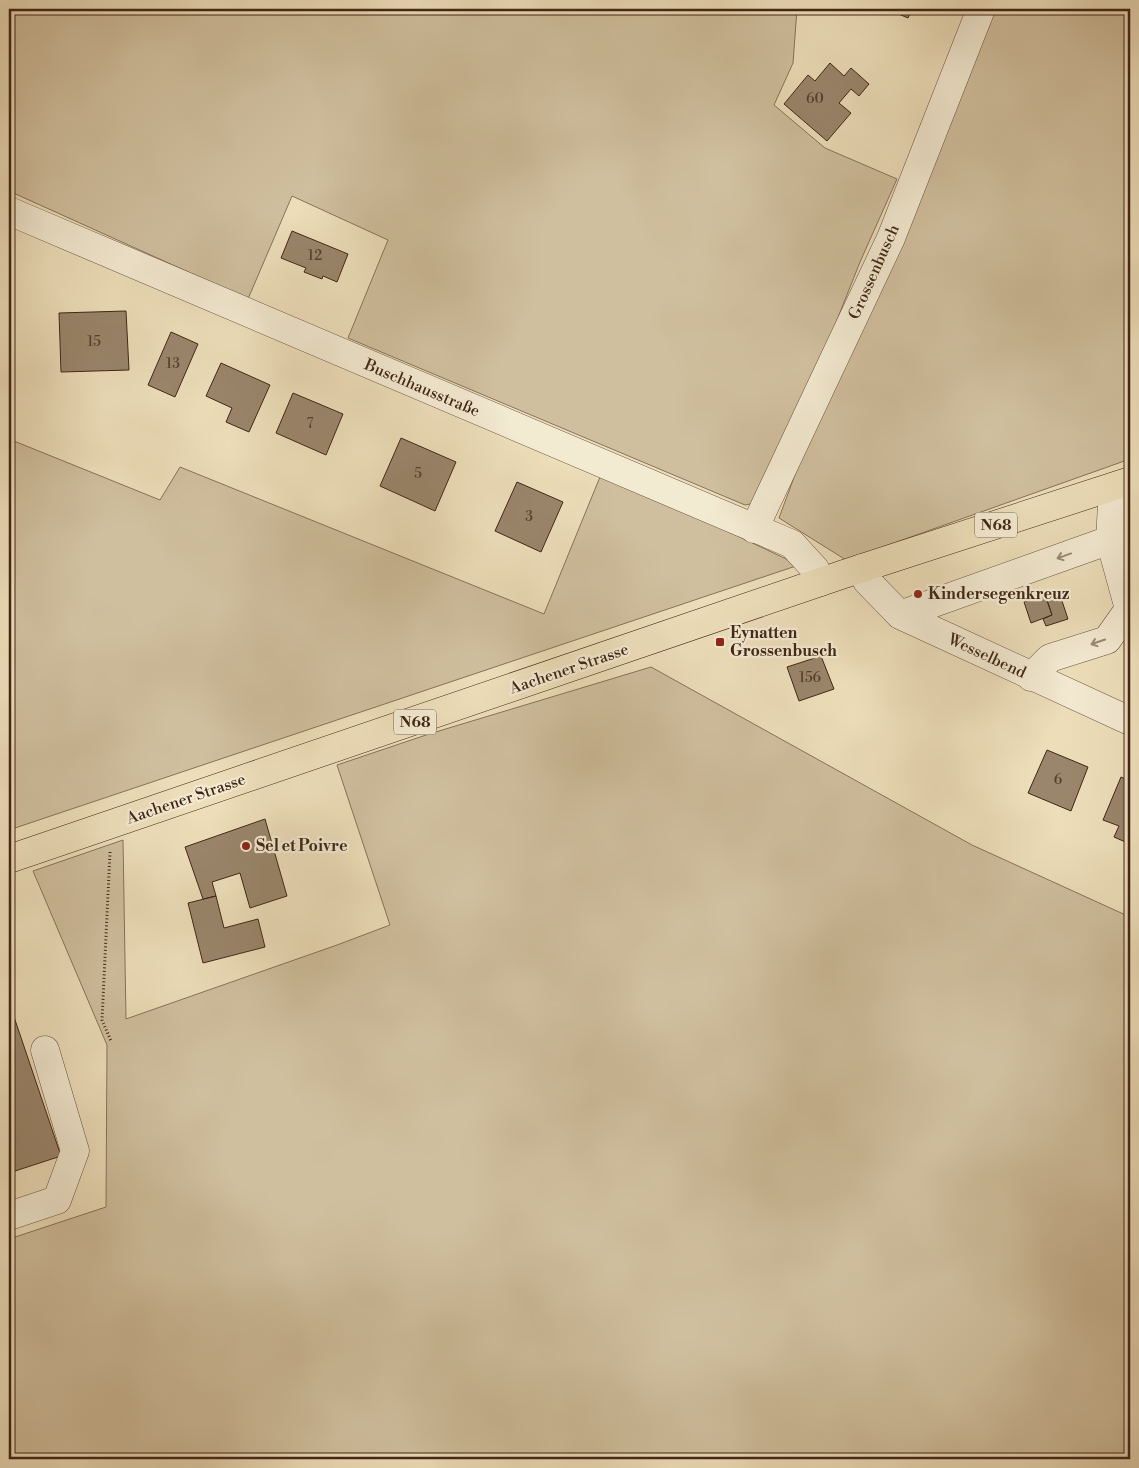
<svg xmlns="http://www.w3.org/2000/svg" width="1139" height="1468" font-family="'Libre Bodoni',serif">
<rect width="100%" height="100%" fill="#eddeba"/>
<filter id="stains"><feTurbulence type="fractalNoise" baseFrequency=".004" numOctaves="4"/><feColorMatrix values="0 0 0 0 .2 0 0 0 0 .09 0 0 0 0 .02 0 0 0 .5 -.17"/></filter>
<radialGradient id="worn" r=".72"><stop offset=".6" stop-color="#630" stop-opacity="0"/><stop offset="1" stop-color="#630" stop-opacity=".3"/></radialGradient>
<path fill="#d0bf9e" stroke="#88725a" d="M9,9h788l-4,54 -19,42 51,43 72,31 -37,83 -95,239 -20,4 -397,-167 40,-98 -96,-44 -44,103 -239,-108z
M984,9h146v450l-284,101 -67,-42 124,-335z
M9,439l151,61 20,-33 364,147 58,-142 197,93 -790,265z
M651,667l321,178 158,72v542h-1121v-220l97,-32 1,-162 -74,-174 90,-31 3,179 211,-74 53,-20 -53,-160 92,-31z"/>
<path fill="#9a866c" stroke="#412617" d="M887,9h25l-4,9z
M830,63l14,13 7,-8 18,16 -10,12 -8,-7 -12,14 12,10 -24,28 -43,-37 24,-29 7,6z
M292,231l56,23 -11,28 -14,-6 -1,3 -18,-7 2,-4 -25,-10z
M126,311l3,59 -68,2 -2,-59z
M171,332l27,12 -23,53 -27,-12z
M221,363l49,22 -21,47 -23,-10 6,-14 -26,-12z
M293,393l50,21 -17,41 -50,-22z
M401,438l55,24 -21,49 -55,-25z
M517,482l46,20 -22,50 -46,-21z
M1059,592l9,27 -22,7 -3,-7 9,-4 -6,-18z
M1045,595l7,20 -21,8 -7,-21z
M821,656l13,33 -35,12 -12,-34z
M1047,750l41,17 -17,44 -43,-18z
M1121,777l9,4v63l-16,-7 5,-11 -16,-6z
M265,819l22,77 -37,12 -10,-35 -28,9 4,14 -13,3 -18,-52z
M216,896l8,32 34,-9 7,28 -62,16 -15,-60z
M9,1002l52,154 -52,17z"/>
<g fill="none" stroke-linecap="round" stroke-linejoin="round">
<g stroke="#6c5440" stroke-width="29">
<path id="minor" d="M9,211l783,333 23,25 5,13
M754,529l137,-291 90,-229
M862,568l5,13 33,34 230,106
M900,615l210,-75
M1031,677l19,-19 57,-18 22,-31 -19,-69 3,-53
M9,1216l48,-16 18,-49 -30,-101"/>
</g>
<g stroke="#412617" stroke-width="29">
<path id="major" d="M9,859l835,-285 286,-93"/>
</g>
<path stroke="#412617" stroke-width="3" stroke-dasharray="1 2.5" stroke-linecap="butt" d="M110,852l-8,168 9,21"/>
<use href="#minor" stroke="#f3ead2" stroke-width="28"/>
<use href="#major" stroke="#eddeba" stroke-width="28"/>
</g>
<defs><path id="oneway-shaft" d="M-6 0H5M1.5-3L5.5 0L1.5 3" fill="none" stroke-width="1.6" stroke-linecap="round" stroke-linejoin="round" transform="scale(1.25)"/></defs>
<g stroke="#9a8874">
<use href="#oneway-shaft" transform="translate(1064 556) rotate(160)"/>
<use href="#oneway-shaft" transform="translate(1098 642) rotate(161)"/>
</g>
<g fill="#8f2418" stroke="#f3ead2" stroke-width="2">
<circle cx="918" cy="594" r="5"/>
<rect x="715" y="637" width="10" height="10" rx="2.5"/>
<circle cx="246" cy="846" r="5"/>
</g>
<g text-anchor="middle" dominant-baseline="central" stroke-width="4.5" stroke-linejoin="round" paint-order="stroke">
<g font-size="14" fill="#573e2c">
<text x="815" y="99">60</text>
<text x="315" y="256">12</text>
<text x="94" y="342">15</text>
<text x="173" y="364">13</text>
<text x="310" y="424">7</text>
<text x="418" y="474">5</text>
<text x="529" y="517">3</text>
<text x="810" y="678">156</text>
<text x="1058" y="780">6</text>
</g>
<g fill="#f3ead2" stroke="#76614f" stroke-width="1">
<rect x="975" y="512.5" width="42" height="25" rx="4"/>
<rect x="394" y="709.5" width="42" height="25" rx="4"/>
</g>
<g font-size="15" font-weight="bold" fill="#412617">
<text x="996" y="525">N68</text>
<text x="415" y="722">N68</text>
</g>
<g font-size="16" fill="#412617" stroke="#f3ead2">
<text transform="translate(874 272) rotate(-66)">Grossenbusch</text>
<text transform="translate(422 388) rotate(23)">Buschhausstraße</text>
<text transform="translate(987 656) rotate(25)">Wesselbend</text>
<text transform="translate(569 669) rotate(-19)">Aachener Strasse</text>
<text transform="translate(186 799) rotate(-19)">Aachener Strasse</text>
</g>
<g font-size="16" font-weight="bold" fill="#412617" stroke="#f3ead2" text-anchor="start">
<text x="928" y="594">Kindersegenkreuz</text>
<text x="730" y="633">Eynatten<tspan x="730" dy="18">Grossenbusch</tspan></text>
<text x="256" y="846">Sel et Poivre</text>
</g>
</g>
<rect width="1139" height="1468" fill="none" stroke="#eddeba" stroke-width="30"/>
<rect x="10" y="10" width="1119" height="1448" fill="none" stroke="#412617" stroke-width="2.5"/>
<rect x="15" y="15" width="1109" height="1438" fill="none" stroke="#412617"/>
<rect width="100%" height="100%" filter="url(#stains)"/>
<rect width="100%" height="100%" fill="url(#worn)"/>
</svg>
